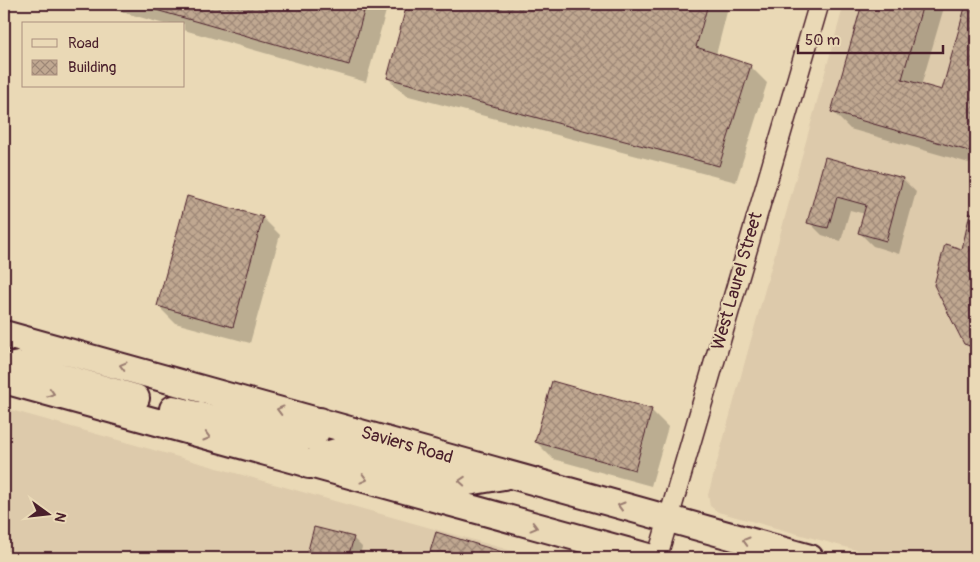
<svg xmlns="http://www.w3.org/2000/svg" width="980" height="562" font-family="Pangolin,sans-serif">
<defs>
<pattern id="building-cross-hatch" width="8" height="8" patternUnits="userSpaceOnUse" patternTransform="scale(1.25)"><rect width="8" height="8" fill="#c0a891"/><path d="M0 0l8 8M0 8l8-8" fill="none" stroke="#9e8877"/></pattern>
</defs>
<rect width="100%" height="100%" fill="#ead9b6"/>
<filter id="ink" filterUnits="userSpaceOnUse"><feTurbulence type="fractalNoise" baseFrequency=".02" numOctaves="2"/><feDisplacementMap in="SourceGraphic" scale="10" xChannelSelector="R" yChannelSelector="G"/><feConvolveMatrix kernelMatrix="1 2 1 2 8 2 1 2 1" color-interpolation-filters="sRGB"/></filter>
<g filter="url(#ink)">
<path fill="#ddcaab" d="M844,4h132v554h-91l-167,-46 -8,-6 -2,-11z
M4,408l512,144 -2,6h-510z"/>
<path fill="#0003" d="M94,4h294l-22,78 -182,-52v-6h-20z
M408,4h321l-13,51 34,11 17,17 -31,99 -331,-87 -17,-17z
M864,4h81l-24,82 22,6 25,-88h8v161l-126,-36 -17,-17z
M826,158l77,21 13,13 -17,62 -26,-8 -13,-13 5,-19 -15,-4 -9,31 -19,-6 -13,-13z
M263,218l17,17 -30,108 -75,-20 -17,-17z
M968,228l8,2v125l-11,-12 -2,-92z
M651,410l17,17 -17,59 -98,-27 -17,-17z
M315,528l38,10 9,9 -3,11h-52z
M437,534l61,18 6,6h-74z"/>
<path fill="url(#building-cross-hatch)" stroke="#4a1f2b" d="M150,4h216l-17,61 -200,-57z
M407,4h301l-12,43 55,18 -32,101 -332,-88z
M862,4h61l-21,75 40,11 24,-86h10v149l-145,-41z
M825,157l78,21 -17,63 -28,-8 8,-28 -29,-8 -9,31 -21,-5z
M187,196l76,21 -30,110 -76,-21z
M970,213l6,1v134l-12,-4 -30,-59 11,-41 17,5z
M552,381l100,28 -17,61 -100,-28z
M314,527l40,10 -6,21h-42z
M436,532l73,22v4h-81z"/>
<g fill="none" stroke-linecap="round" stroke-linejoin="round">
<g stroke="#4a1f2b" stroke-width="22">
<path id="street" d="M657,558l162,-554"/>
</g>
<g stroke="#4a1f2b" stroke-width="30">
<path id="secondary" d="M4,334l806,224
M4,368l15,-3 117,33
M4,380l648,178
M173,409l113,28 17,1 13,-6 4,-11
M309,465l16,-10 15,-4 19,2 103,30 42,-7"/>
</g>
<use href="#street" stroke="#ead9b6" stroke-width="19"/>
<use href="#secondary" stroke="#ead9b6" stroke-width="26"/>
</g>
<defs><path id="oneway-chevron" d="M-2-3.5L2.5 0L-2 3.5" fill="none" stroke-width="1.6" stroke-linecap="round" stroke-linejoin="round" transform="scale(1.25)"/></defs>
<g stroke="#9a7c70">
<use href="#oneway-chevron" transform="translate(123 366) rotate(-165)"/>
<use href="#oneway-chevron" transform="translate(51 393) rotate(16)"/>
<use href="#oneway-chevron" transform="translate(280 410) rotate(-165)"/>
<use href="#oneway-chevron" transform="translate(207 437) rotate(16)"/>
<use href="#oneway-chevron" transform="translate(364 479) rotate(15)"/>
<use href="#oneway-chevron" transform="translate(462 481) rotate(-176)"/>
<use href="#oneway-chevron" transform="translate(621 506) rotate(-164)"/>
<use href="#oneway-chevron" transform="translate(534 527) rotate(15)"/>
<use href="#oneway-chevron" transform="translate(746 541) rotate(-164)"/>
</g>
</g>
<g text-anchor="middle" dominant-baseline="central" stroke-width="4" stroke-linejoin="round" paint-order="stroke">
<g font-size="18" fill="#4a1f2b" stroke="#ead9b6">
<text transform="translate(737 281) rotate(-74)">West Laurel Street</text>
<text transform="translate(407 445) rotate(16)">Saviers Road</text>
</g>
</g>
<rect width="980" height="562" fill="none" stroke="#ead9b6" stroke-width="20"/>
<rect x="10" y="10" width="960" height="542" fill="none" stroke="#4a1f2b" stroke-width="2" filter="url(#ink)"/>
<rect x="22" y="22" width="162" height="65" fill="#ead9b6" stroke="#aa8f7e"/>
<rect x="32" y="39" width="25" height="8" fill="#ead9b6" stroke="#aa8f7e"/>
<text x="68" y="48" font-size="15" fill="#4a1f2b">Road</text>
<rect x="32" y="60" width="25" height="15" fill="url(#building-cross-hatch)" stroke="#aa8f7e"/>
<text x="68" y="72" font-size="15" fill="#4a1f2b">Building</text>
<g transform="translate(48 514) rotate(105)" stroke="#ead9b6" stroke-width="4" paint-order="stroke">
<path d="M0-4L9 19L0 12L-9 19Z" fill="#4a1f2b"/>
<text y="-8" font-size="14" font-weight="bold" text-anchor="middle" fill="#4a1f2b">N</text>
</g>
<path d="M798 45v8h145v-8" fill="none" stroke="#4a1f2b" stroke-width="2.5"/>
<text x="805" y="45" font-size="15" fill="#4a1f2b" stroke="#ead9b6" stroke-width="4" paint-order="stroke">50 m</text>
</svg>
